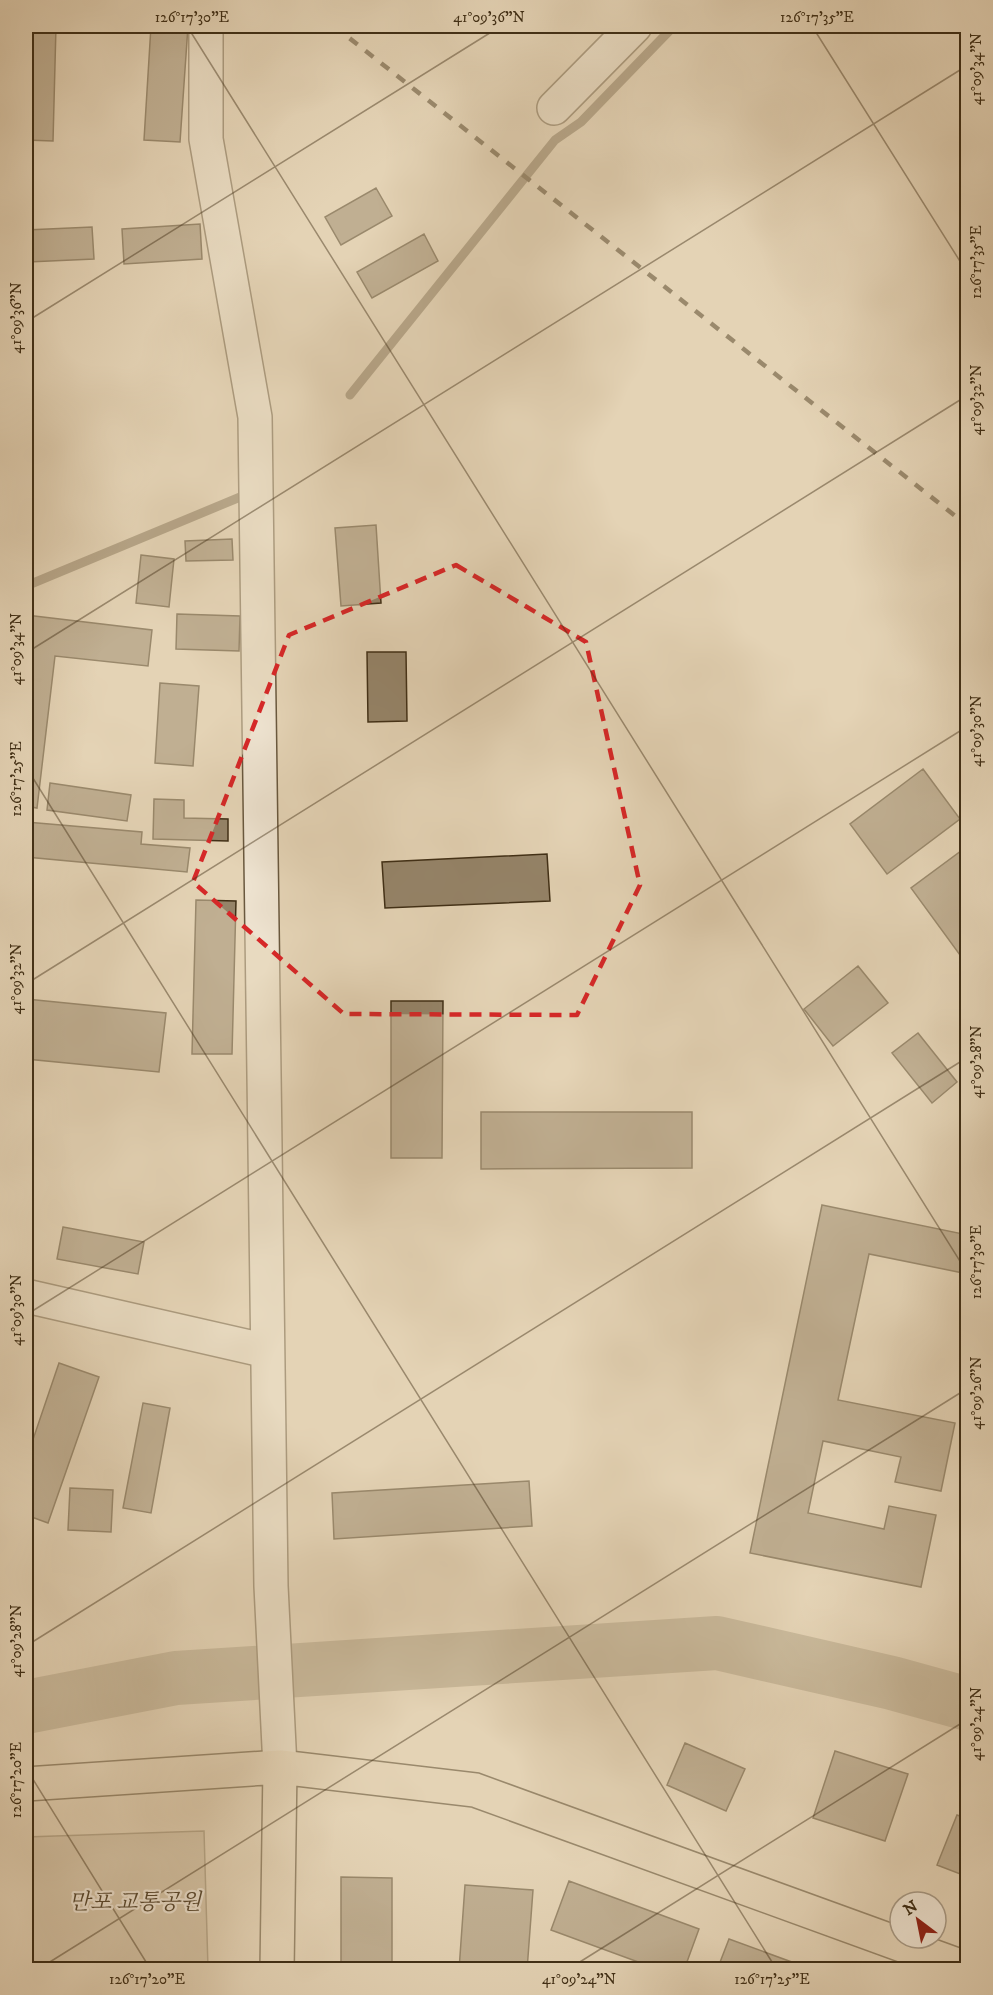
<svg xmlns="http://www.w3.org/2000/svg" width="993" height="1995" font-family="'IM FELL DW Pica','Noto Serif KR',serif">
<rect width="100%" height="100%" fill="#e4d3b5"/>
<filter id="stains"><feTurbulence type="fractalNoise" baseFrequency=".00333" numOctaves="4"/><feColorMatrix values="0 0 0 0 .2 0 0 0 0 .09 0 0 0 0 .02 0 0 0 .5 -.17"/></filter>
<radialGradient id="worn" r=".72"><stop offset=".6" stop-color="#630" stop-opacity="0"/><stop offset="1" stop-color="#630" stop-opacity=".3"/></radialGradient>
<path fill="#c8b79a" stroke="#847358" stroke-width="1.5" d="M204,1831l4,138h-182v-132z"/>
<g fill="none" stroke-linecap="round" stroke-linejoin="round">
<path stroke="#817055" stroke-width="9" d="M350,395l205,-255 26,-18 93,-96
M26,586l219,-91"/>
<path stroke="#ac9b7f" stroke-width="54" d="M26,1707l150,-29 541,-35 175,40 76,21"/>
</g>
<path fill="#958469" stroke="#402f16" stroke-width="1.5" d="M26,26h30l-3,115 -27,-1z
M151,26h37l-8,116 -36,-2z
M376,188l16,28 -51,29 -16,-28z
M200,224l2,35 -78,5 -2,-35z
M92,227l2,32 -66,3 -2,-32z
M424,234l14,27 -66,37 -15,-26z
M376,525l5,78 -40,3 -6,-78z
M232,539l1,21 -47,1 -1,-20z
M141,555l33,4 -5,48 -33,-4z
M177,614l63,2 -1,35 -63,-2z
M26,615l126,15 -4,36 -93,-10 -18,152 -11,-2z
M367,652h39l1,69 -39,1z
M160,683l39,3 -6,80 -38,-3z
M923,769l37,50 -73,55 -37,-50z
M50,783l81,12 -4,26 -80,-11z
M154,799l30,1v18l44,1v22l-75,-2z
M26,822l116,10 -1,12 49,4 -3,24 -161,-15z
M965,848l3,3v115l-57,-78z
M547,854l3,47 -165,7 -3,-46z
M196,900l40,1 -4,153h-40z
M858,966l30,37 -55,43 -29,-37z
M26,999l140,14 -7,59 -133,-13z
M391,1001h52l-1,157h-51z
M918,1033l39,49 -25,21 -40,-50z
M481,1112h211v56l-211,1z
M822,1205l146,30v39l-99,-20 -31,146 117,23 -14,68 -46,-9 6,-25 -78,-16 -15,72 76,16 5,-23 47,9 -15,72 -171,-34z
M63,1227l81,15 -6,32 -81,-15z
M59,1363l40,14 -51,146 -22,-8v-55z
M143,1403l27,5 -19,105 -28,-5z
M529,1481l3,45 -198,13 -2,-46z
M70,1488l43,2 -2,42 -43,-2z
M685,1743l60,26 -19,42 -59,-26z
M835,1751l73,23 -23,67 -72,-23z
M957,1815l11,4v58l-31,-12z
M341,1877l51,1v92h-51z
M569,1881l130,48 -15,41h-24l-109,-40z
M465,1885l68,5 -6,80h-68z
M729,1939l71,26 -2,5h-81z"/>
<g fill="none" stroke-linecap="round" stroke-linejoin="round">
<g stroke="#69583e" stroke-width="36">
<path id="minor" d="M206,26v113l49,278 16,1169 9,181
M554,108l81,-82
M26,1296l241,55"/>
</g>
<g stroke="#402f16" stroke-width="36">
<path id="major" d="M26,1784l254,-17 195,23 493,179
M277,1970l3,-203"/>
</g>
<use href="#minor" stroke="#ede2cf" stroke-width="33"/>
<use href="#major" stroke="#e4d3b5" stroke-width="33"/>
<path stroke="#402f16" stroke-width="4.5" stroke-dasharray="10 10" stroke-linecap="butt" d="M334,26l634,500"/>
</g>
<path d="M0 0H993V1995H0ZM456,565l130,77 54,243 -63,130 -233,-1 -151,-132 96,-247z" fill="#e4d3b5" fill-opacity=".55" fill-rule="evenodd"/>
<path fill="none" stroke="#d62828" stroke-width="4.5" stroke-dasharray="12 8" stroke-linejoin="round" d="M456,565l130,77 54,243 -63,130 -233,-1 -151,-132 96,-247z"/>
<path fill="none" stroke="#402f16" stroke-width="1.5" stroke-opacity="0.45" d="M187,26l781,1248M812,26l156,248M26,322l475,-296M26,653l942,-588M26,767l751,1203M26,984l942,-589M26,1315l942,-589M26,1646l942,-589M26,1768l125,202M37,1970l931,-582M567,1970l401,-251"/>
<g text-anchor="middle" dominant-baseline="central" stroke-width="4.5" stroke-linejoin="round" paint-order="stroke">
<g font-size="22" font-style="italic" fill="#5b4a30" stroke="#ede2cf">
<text x="135" y="1902">만포 교통공원</text>
</g>
</g>
<rect width="993" height="1995" fill="none" stroke="#e4d3b5" stroke-width="66"/>
<g transform="translate(918 1920) rotate(328)"><circle r="28" fill="#ede2cf" stroke="#a89a85" stroke-width="1.5"/>
<path d="M0-4.5L10 22L0 15L-10 22Z" fill="#8f2418"/>
<text y="-9" font-size="16" font-weight="bold" text-anchor="middle" fill="#402f16">N</text>
</g>
<rect x="33" y="33" width="927" height="1929" fill="none" stroke="#402f16" stroke-width="2"/>
<g font-size="15" text-anchor="middle" fill="#402f16">
<text x="192" y="22">126°17'30"E</text>
<text x="489" y="22">41°09'36"N</text>
<text x="817" y="22">126°17'35"E</text>
<text transform="translate(976 69) rotate(-90)" y="5">41°09'34"N</text>
<text transform="translate(976 262) rotate(-90)" y="5">126°17'35"E</text>
<text transform="translate(16 318) rotate(-90)" y="5">41°09'36"N</text>
<text transform="translate(976 400) rotate(-90)" y="5">41°09'32"N</text>
<text transform="translate(16 649) rotate(-90)" y="5">41°09'34"N</text>
<text transform="translate(976 731) rotate(-90)" y="5">41°09'30"N</text>
<text transform="translate(16 779) rotate(-90)" y="5">126°17'25"E</text>
<text transform="translate(16 979) rotate(-90)" y="5">41°09'32"N</text>
<text transform="translate(976 1062) rotate(-90)" y="5">41°09'28"N</text>
<text transform="translate(976 1262) rotate(-90)" y="5">126°17'30"E</text>
<text transform="translate(16 1310) rotate(-90)" y="5">41°09'30"N</text>
<text transform="translate(976 1393) rotate(-90)" y="5">41°09'26"N</text>
<text transform="translate(16 1641) rotate(-90)" y="5">41°09'28"N</text>
<text transform="translate(976 1724) rotate(-90)" y="5">41°09'24"N</text>
<text transform="translate(16 1780) rotate(-90)" y="5">126°17'20"E</text>
<text x="147" y="1984">126°17'20"E</text>
<text x="579" y="1984">41°09'24"N</text>
<text x="772" y="1984">126°17'25"E</text>
</g>
<rect width="100%" height="100%" filter="url(#stains)"/>
<rect width="100%" height="100%" fill="url(#worn)"/>
</svg>
